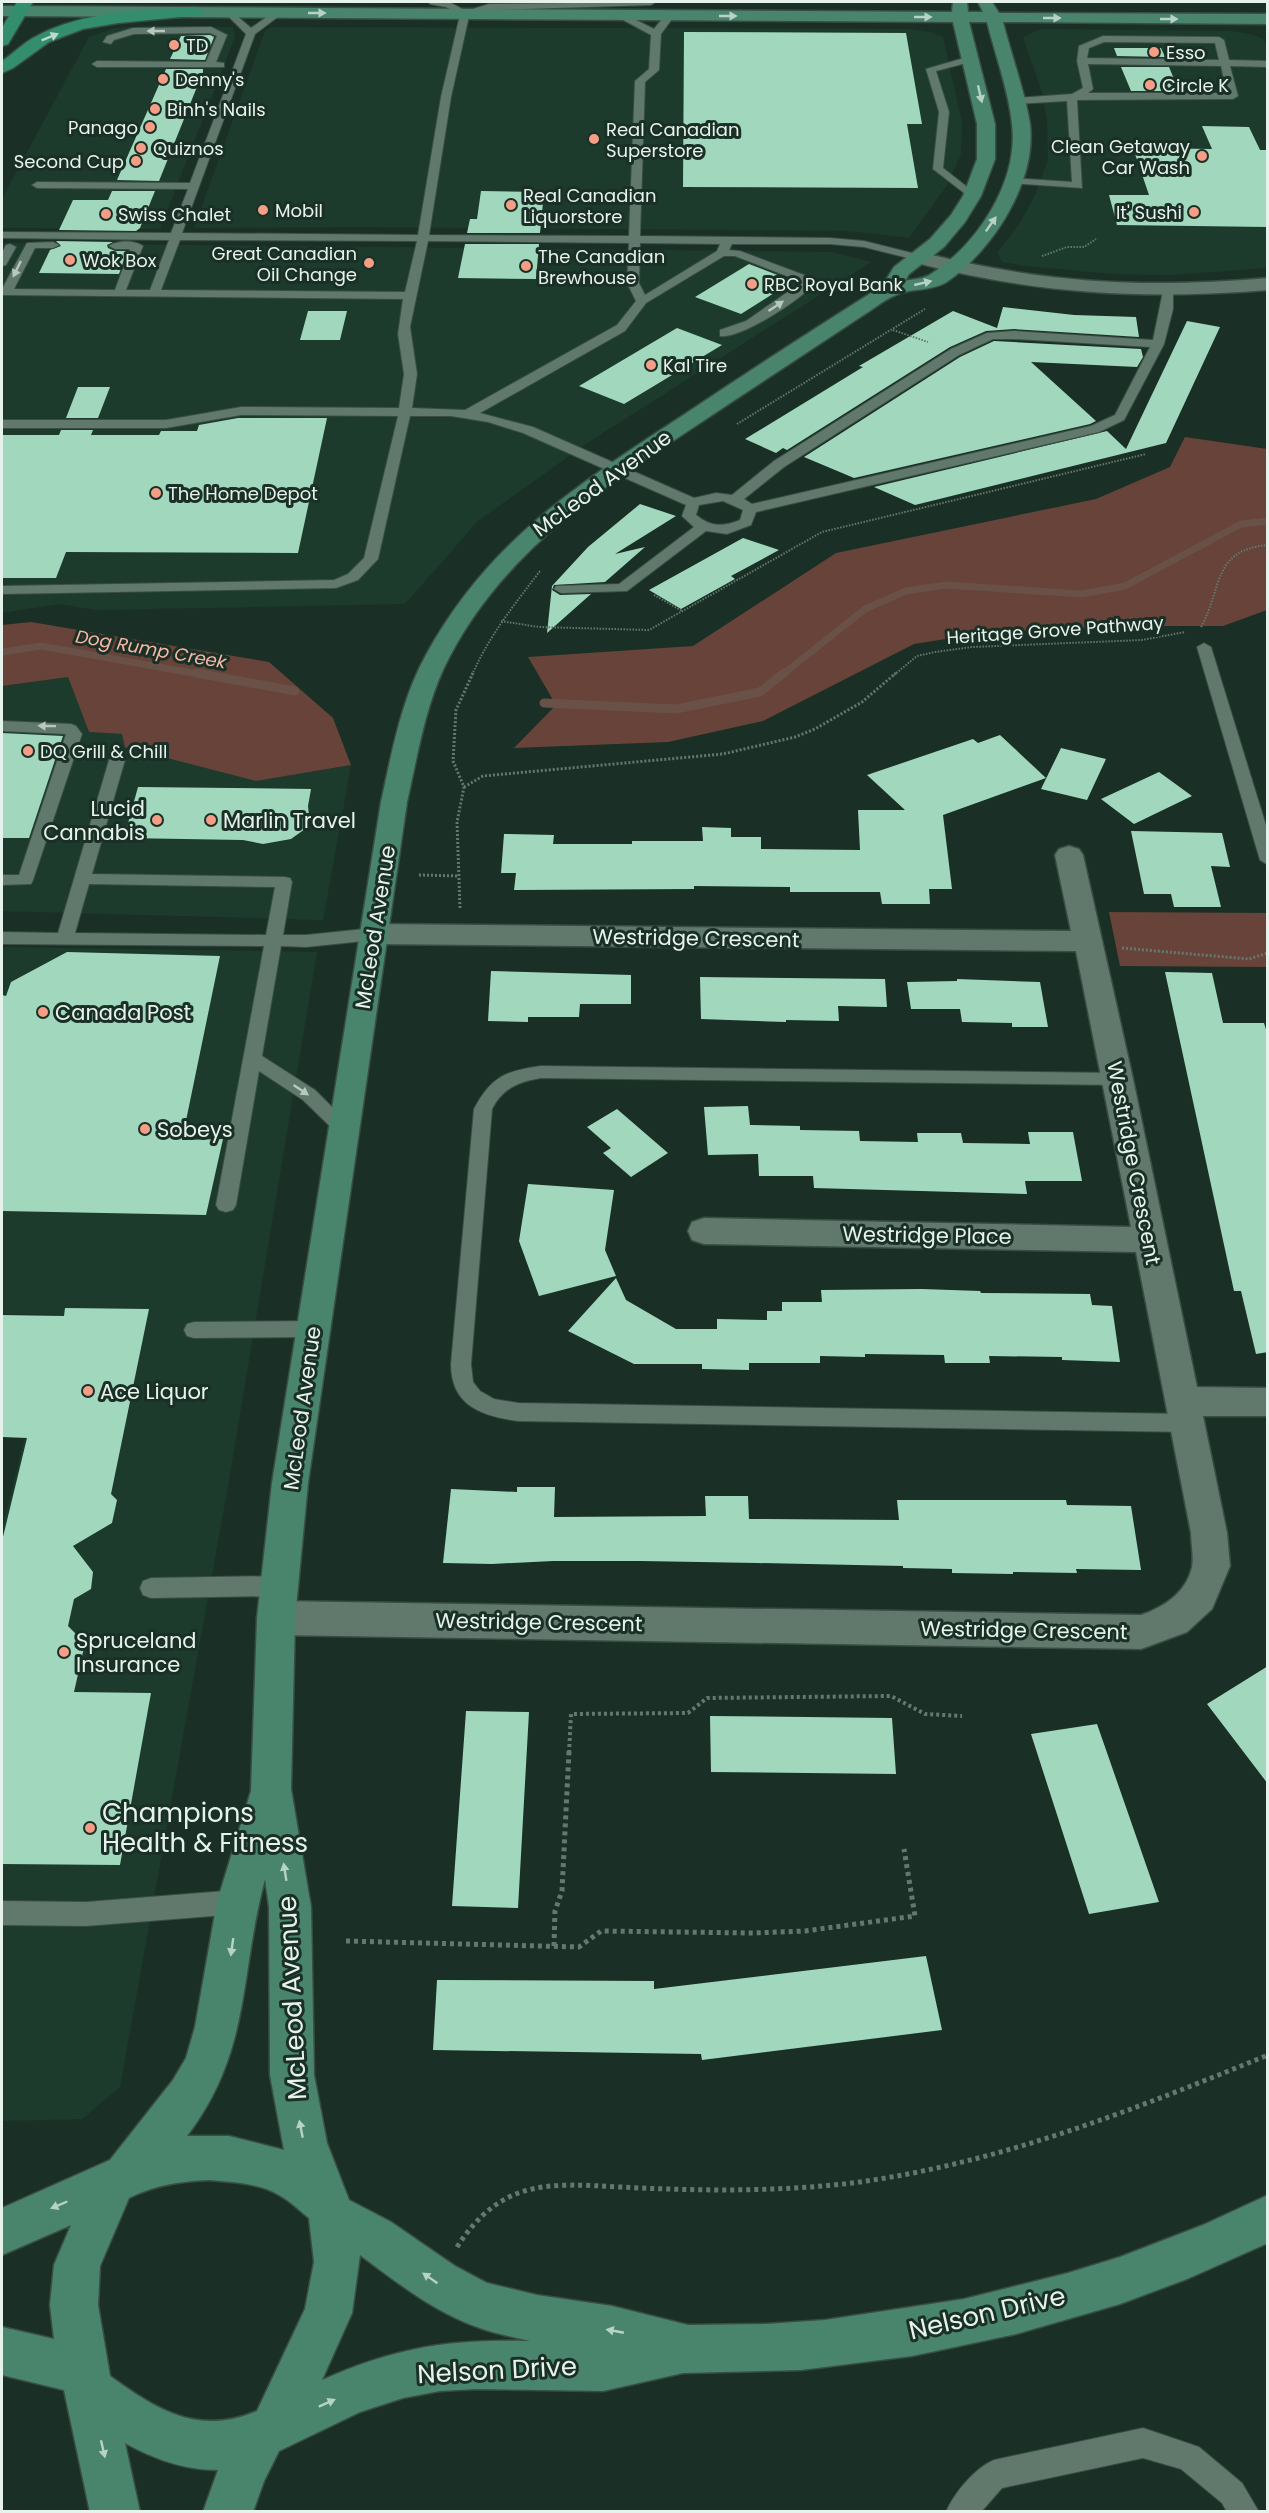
<svg xmlns="http://www.w3.org/2000/svg" width="1269" height="2513" font-family="Poppins,sans-serif">
<rect width="100%" height="100%" fill="#1a3026"/>
<path fill="#1d3b2d" d="M154,26l79,1 2,10 -75,192 -158,-1v-29l87,-162 26,-9z
M271,27l636,2 24,3 12,5 19,86 -1,31 -15,33 -37,51 -59,-7 -492,-4 -164,1 71,-197z
M1041,29l191,2 21,4 10,4 5,9 -1,220 -95,7 -59,-1 -87,-8 -23,-4 -4,-6 -1,-4 22,-29 15,-28 13,-35 -1,-40 -5,-28 -19,-55z
M2,243l830,9 39,10 -285,182 -108,77 -73,83 -309,6 -37,-6 -57,9z
M68,677l21,55 34,2 133,47 95,-16 -28,155 -321,-9v-225z
M2,947l315,5 -88,528 -109,607 -38,32 -80,2v-592l54,-214 -54,-1z"/>
<path fill="#674339" d="M1185,437l82,12v161l-44,16h-100l-140,7 -69,11 -151,77 -95,21 -154,6 42,-43 -28,-48 165,-11 143,-93 260,-54 74,-32z
M31,622l238,40 64,56 18,47 -95,16 -131,-34 -3,-13 -33,-2 -21,-55 -66,9v-61z
M1109,912l158,1v54l-147,-1z"/>
<g fill="none" stroke-linecap="round" stroke-linejoin="round">
<path stroke="#695148" stroke-width="7" d="M2,652l39,-6 163,29
M782,675l83,-66 41,-18 40,-6 136,9 43,-8 116,-62 27,-3"/>
<path stroke="#695148" stroke-width="9" d="M196,673l99,18
M544,703l132,6 84,-17 24,-19"/>
</g>
<path fill="#a1d8bd" d="M684,32l222,1 16,91h-15l11,64 -235,-1z
M210,35l4,2 -9,23 -35,-1 11,-23z
M1114,48h47l4,9 -48,-1z
M1121,67h48l10,24h-48z
M166,69h37v3l-44,109 -42,-1z
M1202,126l47,1 11,23h8v77l-151,-2 -8,-30h40l-16,-47 79,1z
M112,191h43l-15,37 -4,3 -77,-1 14,-30h35z
M481,191l63,1 -4,41h-73l3,-14h7z
M56,241l57,1 -6,3 1,3 7,3h12l-8,23 -80,-1 11,-23 11,-4z
M465,244h74l-3,35 -78,-1z
M749,264l44,17 -52,33 -46,-17z
M1003,307l71,8 62,2 3,20 -125,-8 -28,2 -36,16 -163,103 -4,-2 -7,5 -31,-14 118,-72 -4,-1 94,-55 44,17z
M308,311h39l-7,29h-40z
M1187,321l33,6 -54,116 -251,62 -41,-18 233,-56 19,18z
M677,328l45,17 -98,59 -45,-18z
M994,341l147,8 2,8 -6,10 -106,-5 65,59 -6,3 -236,54 -50,-21 156,-100z
M78,387h32l-12,31h-32z
M238,418h89l-29,135 -232,-1 -10,26h-54v-143h57l2,-5h32l-2,5h68l2,-4h36l2,-6z
M640,504l36,12 -61,38 30,-7 -40,35 -51,3 -2,5 8,5 31,-1 -44,39 5,-47 36,-39z
M743,538l36,12 -48,26 4,3 -54,30 -32,-19z
M2,733l61,3 -34,102h-27z
M1000,735l46,43 -103,37 9,74h-23l1,15h-48l-2,-12h-90v-5l-96,-1v3l-180,1 2,-17h-15l3,-39 50,1 -1,9h79v-3h71l-1,-14 29,1v9h30v12l99,1 -2,-40h47l-38,-35 106,-36 5,4z
M1061,748l45,11 -19,41 -46,-11z
M1159,772l33,24 -58,28 -33,-25z
M138,787l173,2 -3,17 1,10 -4,13 -14,10 -28,5 -20,-4 -119,-2z
M1131,831l91,2 8,34 -19,-1 10,41h-47l-3,-13h-27z
M67,952l153,4 -38,184 41,-1 -17,76 -204,-4v-216l4,1 5,-14z
M491,971l140,4v29h-51l-1,13h-51v5l-40,-1z
M1165,972l47,1 11,50h41l4,13v316l-12,2 -15,-63h-7z
M700,977l185,2 2,28 -49,-1 1,15 -53,-1v2l-85,-3z
M957,979l83,3 8,45h-36v-4l-50,-1 -2,-13h-49l-4,-27 50,-1z
M748,1106l2,19 50,1v4l59,1 1,10 58,1 -1,-9h44l2,10 67,1 -2,-12h45l9,49h-57l2,13 -213,-6 -1,-12h-54l-1,-22 -50,1 -4,-48z
M617,1109l51,44 -37,24 -28,-24 8,-5 -24,-21z
M528,1184l86,6 -9,60 11,26 -77,20 -20,-55z
M616,1278l10,22 50,29h41v-10l50,1v-9h15v-9h40l-1,-12 101,-1 58,2 1,2 109,1 2,11 20,1 8,56 -58,-2v-3l-73,-1 1,7h-45l-1,-8 -79,-1v3l-45,-1v7h-71v7l-47,-1v-5h-68l-66,-33z
M65,1308l84,1 -38,185 6,6 -5,23 -39,23 20,26 -2,17 -17,10 -6,27 17,17 -11,49 77,1 -31,172 -118,-1v-323l25,-103 -25,-1v-122l62,1z
M517,1487h38l-1,30 152,-1 -1,-20h43l1,23 150,1 -2,-20h169l1,5 64,1 10,64 -65,-1 1,4 -64,-1v2l-61,-1v-4l-49,-1v-2l-146,-3 -116,-2h-88l-61,3 -49,-1 8,-74 66,3z
M1268,1666v118l-61,-80z
M466,1711l63,1 -11,196 -66,-2z
M710,1716l182,2 4,56 -185,-2z
M1097,1724l62,178 -70,12 -58,-180z
M926,1956l16,74 -240,30 -1,-6 -268,-4 4,-70 217,1v8z"/>
<g fill="none" stroke-linecap="round" stroke-linejoin="round">
<g stroke="#394d44" stroke-width="2">
<path id="lane" d="M429,2h20l17,9 23,-7 167,-2 -5,3 -161,5 -21,6 -18,81 -22,138 200,1 6,-155 14,-12 2,-34 -37,-20 8,-2 32,16 13,-16 3,-1 5,3 -14,19 -2,36 -14,12 -5,154 190,2 34,3 60,15 2,2 -6,3 -56,-14 -34,-3h-98l-3,6 11,1 72,27 1,7c-13,15 -74,55 -93,51v-6l26,-9 56,-39 -67,-26h-11l-78,47 -21,28 -145,82 53,14 161,71 22,-5 16,2 42,-34 177,-112 36,-16 27,-2 139,9 10,-49 6,-3 4,1v20l-9,35 -40,76 -25,12 -343,80 -5,13 -24,9 -21,-3 -79,60 -66,2 -7,-4 2,-3 63,-2 75,-57 -12,-11 4,-11 -163,-72 -35,-11 -37,-6h-41l-32,143 -20,21 -22,8 -334,6v-8l332,-6 14,-6 16,-16 34,-142 -157,-1 -75,13h-164v-8h164l75,-13 158,1 5,-34 -6,-40 5,-35 -401,-4v-6l25,-46 26,-1 6,3 -6,3h-18l-21,41 101,1 15,-41h-15l-6,-3c8,-6 26,-6 34,0l-17,44h24l19,-50 -167,-2v-6l169,1 17,-44 -151,-1 -5,-3 5,-3 153,1 56,-149 -20,-20v-4l3,-1 22,19 24,-17 8,2 -28,21 -73,199 236,2 23,-138 19,-82 -14,-8 -16,-3zM180,240l237,1 -12,51 -244,-2zM428,241l201,2 -2,40 9,18 -19,24 -152,85 -53,-2 5,-34 -7,-47zM640,243l80,1 -3,7 -72,44 -6,-12zM993,339h21l136,8 -35,68 -24,11 -339,78 -8,-5 40,-32 175,-112zM723,501l20,9 -3,10c-17,7 -29,7 -44,-5l3,-10z
M211,27l16,8 -11,27 8,1v4h-127l-5,-3 5,-3 109,1 11,-26 -7,-3 -76,1 -20,6 -3,4 -8,-2 4,-6 26,-8z
M1103,36l116,1 5,3 5,20 39,1v6l-38,-1 8,30 -5,3 -156,1 5,88 -72,-5 -1,-2 5,-3 58,4 -5,-81 -51,3 -5,-3 5,-3 56,-4 11,-6 -6,-27 2,-15zM1104,42l111,1 4,17 -132,-2 2,-10zM1088,64l133,2 6,27h-139l5,-4z
M971,56l5,3 -2,2 -38,10 13,41 -6,56 33,26v4l-4,1 -39,-30 6,-57 -13,-43z
M10,244l6,3 -10,18 -4,1v-13l4,-8z
M1204,643l7,4 57,185v33l-8,-5 -63,-213z
M2,721l69,3 5,2 6,8 -49,146 -2,4 -29,1v-10h17l47,-141 -64,-3z
M117,755l8,5 -33,114 192,3 6,1 2,4 -9,53h23l68,-7 6,2 2,4 -2,4 -6,2 -68,7 -25,-1 -19,110 53,34 39,39 -2,5 -7,2 -7,-2 -35,-34 -44,-29 -23,134 -3,5 -7,2 -7,-2 -3,-5 48,-259 -262,-2v-12l56,1 51,-173zM89,884l186,3 -9,48 -191,-2z
M541,1066l577,7 6,1 3,5 -3,5 -6,1 -577,-7c-23,4 -38,10 -49,31l-21,255 2,18 7,9 14,8 24,4 669,11 7,3 3,6 -3,6 -7,3 -669,-11c-36,-5 -67,-15 -67,-57l23,-255c17,-32 31,-38 67,-43z
M313,1321l7,2 3,6 -3,6 -7,2 -119,1 -7,-2 -3,-6 3,-6 7,-2z
M280,1576l8,3 3,7 -3,7 -8,3 -129,2 -8,-3 -3,-7 3,-7 8,-3z
M238,1890l9,3 3,9 -3,9 -9,3 -152,12 -84,-1v-24l84,1z
M1143,2428l56,19 43,36 17,29h-32l-5,-9 -41,-34 -38,-11 -141,30 -21,24h-35c8,-19 29,-44 48,-52z"/>
</g>
<g stroke="#394d44" stroke-width="3">
<path id="street" d="M920,252c122,31 222,37 348,26v12c-126,10 -232,4 -355,-28l-3,-4 3,-4z
M1069,846l10,3 4,6 50,224 64,308 71,1v28h-65l24,117 3,33 -18,43 -25,23 -46,17 -865,-14 -13,-5 -6,-12 6,-12 13,-5 865,14c23,-8 45,-22 51,-48 2,-10 -1,-24 -1,-34l-55,-281 -432,-8 -12,-4 -4,-9 4,-9 12,-4 427,9 -55,-276 -702,-7 -10,-3 -4,-7 4,-7 10,-3 697,7 -16,-76 4,-6z"/>
</g>
<g stroke="#394d44" stroke-width="3">
<path id="secondary" d="M953,2h14l1,10h15l-5,-10h14l7,11 269,1v10l-265,-2c8,32 22,70 27,102 7,58 -38,128 -85,159 -14,8 -34,5 -49,12 -11,4 -21,13 -31,19 -57,38 -114,75 -171,113 -99,65 -199,132 -251,243 -19,42 -26,88 -36,132l-99,681 -13,135 -4,171 20,118 3,168 13,68 22,57 42,22 64,44 32,17 50,12 75,11 76,19 78,-1 59,-4 139,-21 104,-26 52,-16 83,-32 65,-30v48l-81,36 -67,25 -104,30 -104,22 -111,14 -118,3 -80,18 -127,-2 -36,2 -37,7 -43,14 -81,39 -15,30 -11,31h-50l15,-42c-34,0 -64,-11 -93,-27l15,69h-50l-26,-122 -62,-15v-48l52,12 -4,-34 4,-40 17,-40 -69,30v-47l108,-48 63,-80 13,-22 9,-31 22,-125 34,-111 6,-173 15,-135 109,-681c11,-50 20,-102 45,-147 63,-116 156,-173 262,-243 64,-43 129,-85 194,-126l12,-19 36,-28 21,-24 12,-19 14,-37v-35l-24,-102 -951,-6v-10l950,6zM969,22h18c8,32 22,70 25,102 7,57 -34,120 -81,150 -7,5 -18,5 -26,7l4,-7 35,-27 21,-25 16,-26 14,-37v-35zM265,1879l4,28 1,168 14,75 -55,-14h-42c65,-86 52,-161 78,-257zM209,2180c22,2 51,3 70,15 11,6 20,15 30,23l5,44 -9,47 -48,102c-59,25 -100,-1 -147,-35l-12,-71 2,-39 29,-68c26,-13 52,-17 80,-18zM360,2255c38,28 75,58 120,73 16,6 34,9 50,13 -80,-2 -134,6 -208,39l30,-67z"/>
</g>
<g stroke="#394d44" stroke-width="3">
<path id="primary" d="M17,2h16l-25,42 -6,2v-18z
M195,7l8,5 -2,3 -83,8 -35,6 -34,13 -36,26 -11,5v-12c11,-7 21,-18 33,-24 48,-27 107,-25 160,-30z"/>
</g>
<path stroke="#65786f" stroke-width="2" stroke-dasharray="1.5 1.5" stroke-linecap="butt" d="M1042,256l25,-9h17l12,-8
M893,330l35,12
M737,424l188,-115
M654,595l28,16
M501,621l38,6 110,3 173,-98 324,-78
M1201,627c22,-40 11,-77 67,-82
M472,675c17,-39 42,-70 68,-104
M894,675l23,-19 18,-4 37,-5 170,-7 43,-8"/>
<path stroke="#65786f" stroke-width="3" stroke-dasharray="2 2" stroke-linecap="butt" d="M464,787l19,-11 240,-22 72,-17 20,-8 47,-27 34,-29
M419,875l40,1
M460,908l-3,-86 7,-35 -11,-26 3,-51 17,-37
M1122,948l127,11 19,-6"/>
<path stroke="#65786f" stroke-width="4" stroke-dasharray="3 3" stroke-linecap="butt" d="M569,1753l2,-39 117,-1 19,-15 184,-2 34,18 37,2"/>
<path stroke="#65786f" stroke-width="5" stroke-dasharray="4 4" stroke-linecap="butt" d="M346,1941l233,6 22,-16 152,2 52,-2 110,-15 -11,-67
M554,1946l1,-35 7,-20 7,-140
M457,2247c44,-68 91,-64 163,-60 77,4 156,5 232,-4 146,-19 281,-73 416,-128"/>
<use href="#lane" fill="#60796c" fill-rule="evenodd"/>
<use href="#street" fill="#60796c" fill-rule="evenodd"/>
<use href="#secondary" fill="#49846d" fill-rule="evenodd"/>
<use href="#primary" fill="#328e6d" fill-rule="evenodd"/>
</g>
<defs><path id="oneway-solid" d="M-6-.8H1V-3.2L6.5 0L1 3.2V.8H-6Z" transform="scale(1.5)"/></defs>
<g fill="#b7d2c6">
<use href="#oneway-solid" transform="translate(317 13)"/>
<use href="#oneway-solid" transform="translate(728 16)"/>
<use href="#oneway-solid" transform="translate(923 17)"/>
<use href="#oneway-solid" transform="translate(1052 18)"/>
<use href="#oneway-solid" transform="translate(1169 19)"/>
<use href="#oneway-solid" transform="translate(980 94) rotate(77)"/>
<use href="#oneway-solid" transform="translate(991 224) rotate(-55)"/>
<use href="#oneway-solid" transform="translate(923 283) rotate(-13)"/>
<use href="#oneway-solid" transform="translate(285 1872) rotate(-99)"/>
<use href="#oneway-solid" transform="translate(232 1947) rotate(98)"/>
<use href="#oneway-solid" transform="translate(301 2129) rotate(-101)"/>
<use href="#oneway-solid" transform="translate(59 2205) rotate(157)"/>
<use href="#oneway-solid" transform="translate(430 2278) rotate(-145)"/>
<use href="#oneway-solid" transform="translate(615 2331) rotate(-169)"/>
<use href="#oneway-solid" transform="translate(327 2403) rotate(-24)"/>
<use href="#oneway-solid" transform="translate(103 2449) rotate(77)"/>
</g>
<g fill="#b7c8bf">
<use href="#oneway-solid" transform="translate(156 31) rotate(-180)"/>
<use href="#oneway-solid" transform="translate(17 269) rotate(116)"/>
<use href="#oneway-solid" transform="translate(776 306) rotate(-34)"/>
<use href="#oneway-solid" transform="translate(47 726) rotate(-179)"/>
<use href="#oneway-solid" transform="translate(301 1090) rotate(34)"/>
</g>
<use fill="#b9dacc" href="#oneway-solid" transform="translate(50 37) rotate(-22)"/>
<g fill="#f49e87" stroke="#1a3026" stroke-width="2">
<circle cx="174" cy="45" r="6"/>
<circle cx="1154" cy="52" r="6"/>
<circle cx="163" cy="79" r="6"/>
<circle cx="1150" cy="85" r="6"/>
<circle cx="155" cy="109" r="6"/>
<circle cx="150" cy="127" r="6"/>
<circle cx="594" cy="139" r="6"/>
<circle cx="141" cy="148" r="6"/>
<circle cx="1202" cy="156" r="6"/>
<circle cx="136" cy="161" r="6"/>
<circle cx="511" cy="205" r="6"/>
<circle cx="263" cy="210" r="6"/>
<circle cx="1194" cy="212" r="6"/>
<circle cx="106" cy="214" r="6"/>
<circle cx="70" cy="260" r="6"/>
<circle cx="369" cy="263" r="6"/>
<circle cx="526" cy="266" r="6"/>
<circle cx="752" cy="284" r="6"/>
<circle cx="651" cy="365" r="6"/>
<circle cx="156" cy="493" r="6"/>
<circle cx="28" cy="751" r="6"/>
<circle cx="157" cy="820" r="6"/>
<circle cx="211" cy="820" r="6"/>
<circle cx="43" cy="1012" r="6"/>
<circle cx="145" cy="1129" r="6"/>
<circle cx="88" cy="1391" r="6"/>
<circle cx="64" cy="1652" r="6"/>
<circle cx="90" cy="1828" r="6"/>
</g>
<g text-anchor="middle" dominant-baseline="central" stroke-width="6" stroke-linejoin="round" paint-order="stroke">
<g font-size="18" fill="#e6f3ec" stroke="#1a3026" text-anchor="start">
<text x="186" y="45">TD</text>
<text x="1166" y="52">Esso</text>
<text x="175" y="79">Denny's</text>
<text x="1162" y="85">Circle K</text>
<text x="167" y="109">Binh's Nails</text>
<text x="138" y="127" text-anchor="end">Panago</text>
<text x="606" y="129">Real Canadian<tspan x="606" dy="21">Superstore</tspan></text>
<text x="1190" y="146" text-anchor="end">Clean Getaway<tspan x="1190" dy="21">Car Wash</tspan></text>
<text x="153" y="148">Quiznos</text>
<text x="124" y="161" text-anchor="end">Second Cup</text>
<text x="523" y="195">Real Canadian<tspan x="523" dy="21">Liquorstore</tspan></text>
<text x="275" y="210">Mobil</text>
<text x="1182" y="212" text-anchor="end">It' Sushi</text>
<text x="118" y="214">Swiss Chalet</text>
<text x="357" y="253" text-anchor="end">Great Canadian<tspan x="357" dy="21">Oil Change</tspan></text>
<text x="538" y="256">The Canadian<tspan x="538" dy="21">Brewhouse</tspan></text>
<text x="82" y="260">Wok Box</text>
<text x="764" y="284">RBC Royal Bank</text>
<text x="663" y="365">Kal Tire</text>
<text x="168" y="493">The Home Depot</text>
<text x="40" y="751">DQ Grill &amp; Chill</text>
</g>
<g font-size="18" fill="#e6f3ec" stroke="#1a3026">
<text transform="translate(1055 630) rotate(-4)">Heritage Grove Pathway</text>
</g>
<g font-size="18" font-style="italic" fill="#f7b7a5" stroke="#1a3026">
<text transform="translate(151 649) rotate(10)">Dog Rump Creek</text>
</g>
<g font-size="21" fill="#e6f3ec" stroke="#1a3026">
<text transform="translate(602 483) rotate(-36)">McLeod Avenue</text>
<text transform="translate(375 927) rotate(-81)">McLeod Avenue</text>
<text transform="translate(696 938) rotate(1)">Westridge Crescent</text>
<text transform="translate(1134 1163) rotate(79)">Westridge Crescent</text>
<text transform="translate(927 1235) rotate(1)">Westridge Place</text>
<text transform="translate(302 1408) rotate(-82)">McLeod Avenue</text>
<text transform="translate(539 1622) rotate(1)">Westridge Crescent</text>
<text transform="translate(1024 1630) rotate(1)">Westridge Crescent</text>
</g>
<g font-size="21" fill="#e6f3ec" stroke="#1a3026" text-anchor="start">
<text x="145" y="808" text-anchor="end">Lucid<tspan x="145" dy="24">Cannabis</tspan></text>
<text x="223" y="820">Marlin Travel</text>
<text x="55" y="1012">Canada Post</text>
<text x="157" y="1129">Sobeys</text>
<text x="100" y="1391">Ace Liquor</text>
<text x="76" y="1640">Spruceland<tspan x="76" dy="24">Insurance</tspan></text>
</g>
<g font-size="26" fill="#e6f3ec" stroke="#1a3026" text-anchor="start">
<text x="102" y="1813">Champions<tspan x="102" dy="30">Health &amp; Fitness</tspan></text>
</g>
<g font-size="26" fill="#e6f3ec" stroke="#1a3026">
<text transform="translate(292 1998) rotate(-93)">McLeod Avenue</text>
<text transform="translate(987 2313) rotate(-13)">Nelson Drive</text>
<text transform="translate(497 2370) rotate(-3)">Nelson Drive</text>
</g>
</g>
<rect width="1269" height="2513" fill="none" stroke="#e6f3ec" stroke-width="6"/>
</svg>
